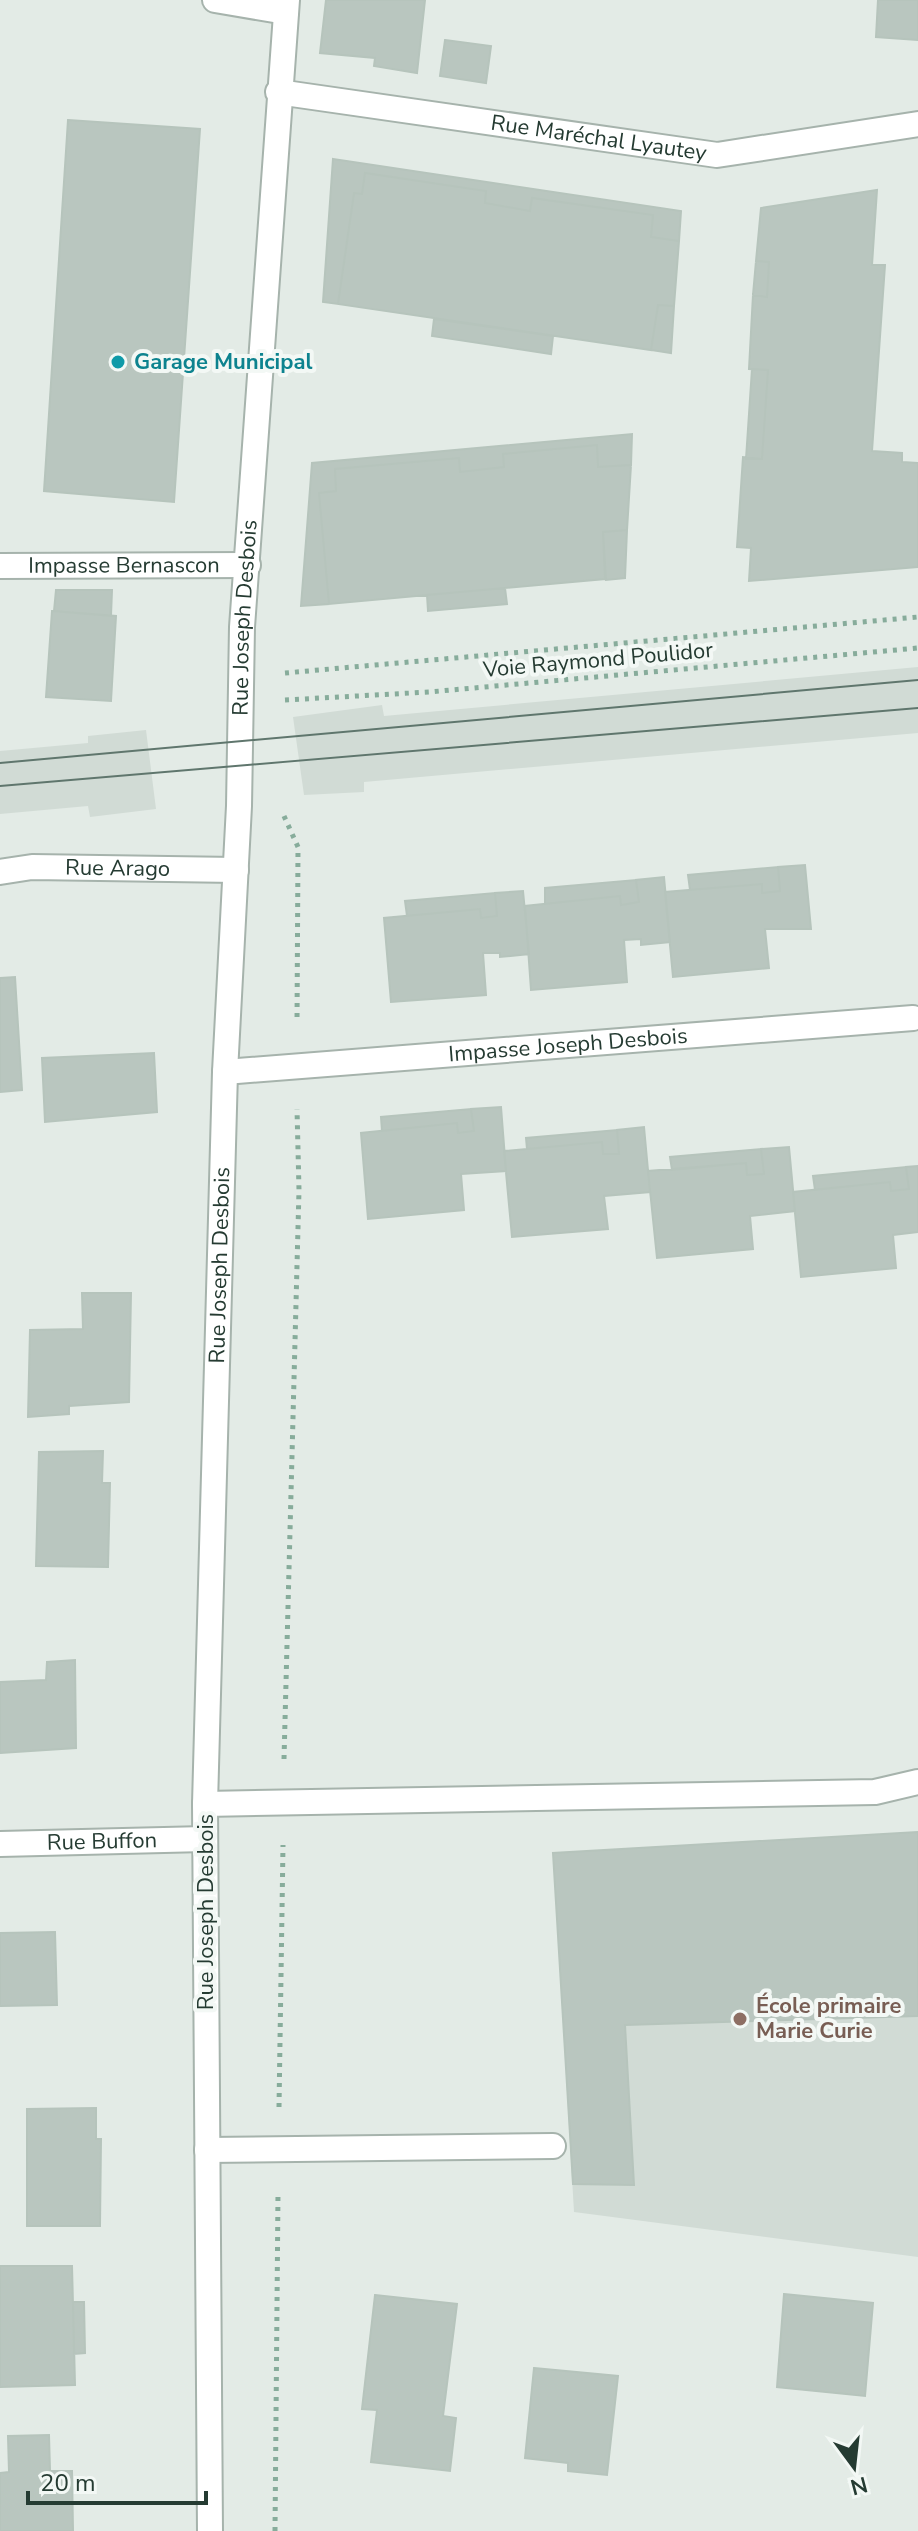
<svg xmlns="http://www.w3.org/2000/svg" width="918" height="2531" font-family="'Nunito Sans',sans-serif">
<rect width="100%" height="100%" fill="#e3ebe6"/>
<path fill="#d1dbd5" d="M918,667v66l-554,49v10l-60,3 -11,-78 89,-12 2,11z
M146,730l10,79 -66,8 -2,-11 -88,8v-63l88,-8v-7z
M918,1832v425l-344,-45 -21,-359z"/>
<path fill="#b9c6bf" stroke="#b6c4bc" stroke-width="2" d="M326,0h99l-8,73 -43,-7 1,-8 -55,-5z
M878,0h40v40l-42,-3z
M445,40l46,6 -5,37 -46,-7z
M68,120l132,9 -26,373 -130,-11z
M333,159l348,52 -2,30 -28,-4 2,-22 -121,-17 -2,13 -45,-8 1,-12 -121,-18 -3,21 -8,-1 -16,111 -15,-2z
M365,173l121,18 -1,12 45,8 2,-13 121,17 -2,22 28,4 -5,65 -16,-1 -7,45 -313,-46 16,-111 8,1z
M877,190l-5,75h13l-13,186 30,2v9l16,1v104l-169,14 2,-33 -14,-1 6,-90 19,2 6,-89 -19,-1 4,-74 14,2 2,-35 -13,-1 5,-53z
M756,261l13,1 -2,35 -14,-2z
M658,305l16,1 -3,47 -20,-3z
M434,319l119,17 -2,18 -119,-18z
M752,369l16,1 -6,89h-16z
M632,434l-1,31 -33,2 -1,-22 -94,9 1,13 -44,5 -1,-14 -124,11 1,22 -17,2 10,111 -28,2 11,-143z
M597,445l1,22 33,-2 -4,65 -24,2 2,47 -276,25 -10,-111 17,-2 -1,-22 124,-11 1,14 44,-5 -1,-13z
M627,530l-2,48 -19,2 -3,-48z
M505,588l2,16 -79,7 -1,-16z
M56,590h56l-1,26 -57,-5z
M52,611l64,5 -5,85 -65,-4z
M805,865l6,64h-46l4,39 -96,9 -8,-85 97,-8v9l18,-2 -2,-24z
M778,867l2,24 -18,2v-9l-72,6 -2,-15z
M664,877l6,65 -29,3v-6l-17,1 3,42 -96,8 -6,-84 95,-10 1,9 18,-3 -3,-22z
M636,880l3,22 -18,3 -1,-9 -75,8v-16z
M523,891l6,63 -29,3v-4h-17l3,42 -95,7 -7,-84 96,-9 1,9 16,-2 -2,-23z
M495,893l2,23 -16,2 -1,-9 -73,7 -2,-15z
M15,977l7,113 -22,2v-114z
M154,1053l3,59 -112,10 -3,-64z
M501,1107l5,64 -45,3 3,36 -96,9 -7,-86 96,-10 1,10 16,-2 -3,-22z
M471,1109l3,22 -16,2 -1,-10 -75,8 -1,-14z
M644,1127l6,65 -46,4 4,33 -96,8 -8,-86 98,-9 1,12h16l-2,-24z
M617,1130l2,24h-16l-1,-12 -75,7 -1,-11z
M789,1147l6,64 -45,5 3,33 -96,9 -9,-87 98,-8 1,12 17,-1 -3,-25z
M761,1149l3,25 -17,1 -1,-12 -74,7 -2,-13z
M918,1166v66l-25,3 3,33 -95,9 -8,-85 97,-10 1,9 18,-2 -3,-22z
M906,1167l3,22 -18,2 -1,-9 -75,8 -2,-14z
M82,1293h49l-2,109 -60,4v8l-41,3 2,-87 53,-1z
M103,1451l-1,32h8l-2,84 -72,-1 3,-114z
M75,1660l1,88 -76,5v-71l46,-2 1,-18z
M918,1832v184l-293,9 9,160 -61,-1 -20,-331z
M55,1932l2,73 -57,1v-73z
M96,2108v31h5l-1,87h-73v-117z
M0,2266h72l3,119 -75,2z
M784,2294l89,9 -8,93 -88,-9z
M375,2295l82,9 -14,112 13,2 -6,53 -79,-9 6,-52 -15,-1z
M73,2302h11l1,51 -11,1z
M534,2368l84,8 -11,99 -39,-4v-8l-43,-5z
M49,2435l1,36h22l1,60h-73v-58l9,-1 -1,-36z"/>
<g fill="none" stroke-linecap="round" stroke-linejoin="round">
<g stroke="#a6b3ac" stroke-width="28">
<path id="service" d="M205,1804l670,-12 43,-10
M207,2150l346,-4"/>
</g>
<g stroke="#a6b3ac" stroke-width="28">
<g id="minor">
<path d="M215,0l71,12"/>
<path id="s1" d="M278,92l439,63 201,-31"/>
<path id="s2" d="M0,566l248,-1"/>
<path id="s3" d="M0,872l32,-5 204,3"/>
<path id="s4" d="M225,1072l688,-54"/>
<path id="s5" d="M0,1844l205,-5"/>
<path id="s6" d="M210,2531l-5,-727 20,-732 14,-266 3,-179 45,-627"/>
</g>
</g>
<path stroke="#87ac9b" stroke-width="5" stroke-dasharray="4 6" stroke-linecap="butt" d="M285,673l633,-56
M285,700l144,-8 489,-44
M284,816l14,31 -1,176
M284,1759l15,-569 -2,-81
M279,2107l4,-262
M275,2531l3,-338"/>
<use href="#service" stroke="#fff" stroke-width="24"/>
<use href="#minor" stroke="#fff" stroke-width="24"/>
<path stroke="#5f766d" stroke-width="2" d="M0,763l918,-83
M0,786l918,-78"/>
</g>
<circle fill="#0f9aa8" stroke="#f3f8f5" stroke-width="3" cx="118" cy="362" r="8"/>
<circle fill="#8d6e63" stroke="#f3f8f5" stroke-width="3" cx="740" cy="2019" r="8"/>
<g text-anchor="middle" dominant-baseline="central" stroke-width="8" stroke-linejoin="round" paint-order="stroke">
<g font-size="22" fill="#253b32" stroke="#f3f8f5">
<text stroke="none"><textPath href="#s1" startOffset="324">Rue Maréchal Lyautey</textPath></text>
<text stroke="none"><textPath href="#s2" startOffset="124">Impasse Bernascon</textPath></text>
<text stroke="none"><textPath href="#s6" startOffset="1914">Rue Joseph Desbois</textPath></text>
<text transform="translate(598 660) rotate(-5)">Voie Raymond Poulidor</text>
<text stroke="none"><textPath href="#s3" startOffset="118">Rue Arago</textPath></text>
<text stroke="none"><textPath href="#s4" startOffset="344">Impasse Joseph Desbois</textPath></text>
<text stroke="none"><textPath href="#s6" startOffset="1266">Rue Joseph Desbois</textPath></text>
<text stroke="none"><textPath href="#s5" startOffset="102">Rue Buffon</textPath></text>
<text transform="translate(206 1912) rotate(-90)">Rue Joseph Desbois</text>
</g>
<g font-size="22" font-weight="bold" fill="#0d838f" stroke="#f3f8f5" text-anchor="start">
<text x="134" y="362">Garage Municipal</text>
</g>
<g font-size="22" font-weight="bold" fill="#785e54" stroke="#f3f8f5" text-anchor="start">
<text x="756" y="2006">École primaire<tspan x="756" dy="25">Marie Curie</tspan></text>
</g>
</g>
<g transform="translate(854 2467) rotate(165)" stroke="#f3f8f5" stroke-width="6" paint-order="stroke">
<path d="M0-6L14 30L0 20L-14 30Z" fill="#253b32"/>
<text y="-12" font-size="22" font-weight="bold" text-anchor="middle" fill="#253b32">N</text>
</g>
<path d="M28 2491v12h178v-12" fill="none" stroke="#253b32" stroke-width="4"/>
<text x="40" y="2491" font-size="24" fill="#253b32" stroke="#f3f8f5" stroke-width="6" paint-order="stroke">20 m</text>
</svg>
